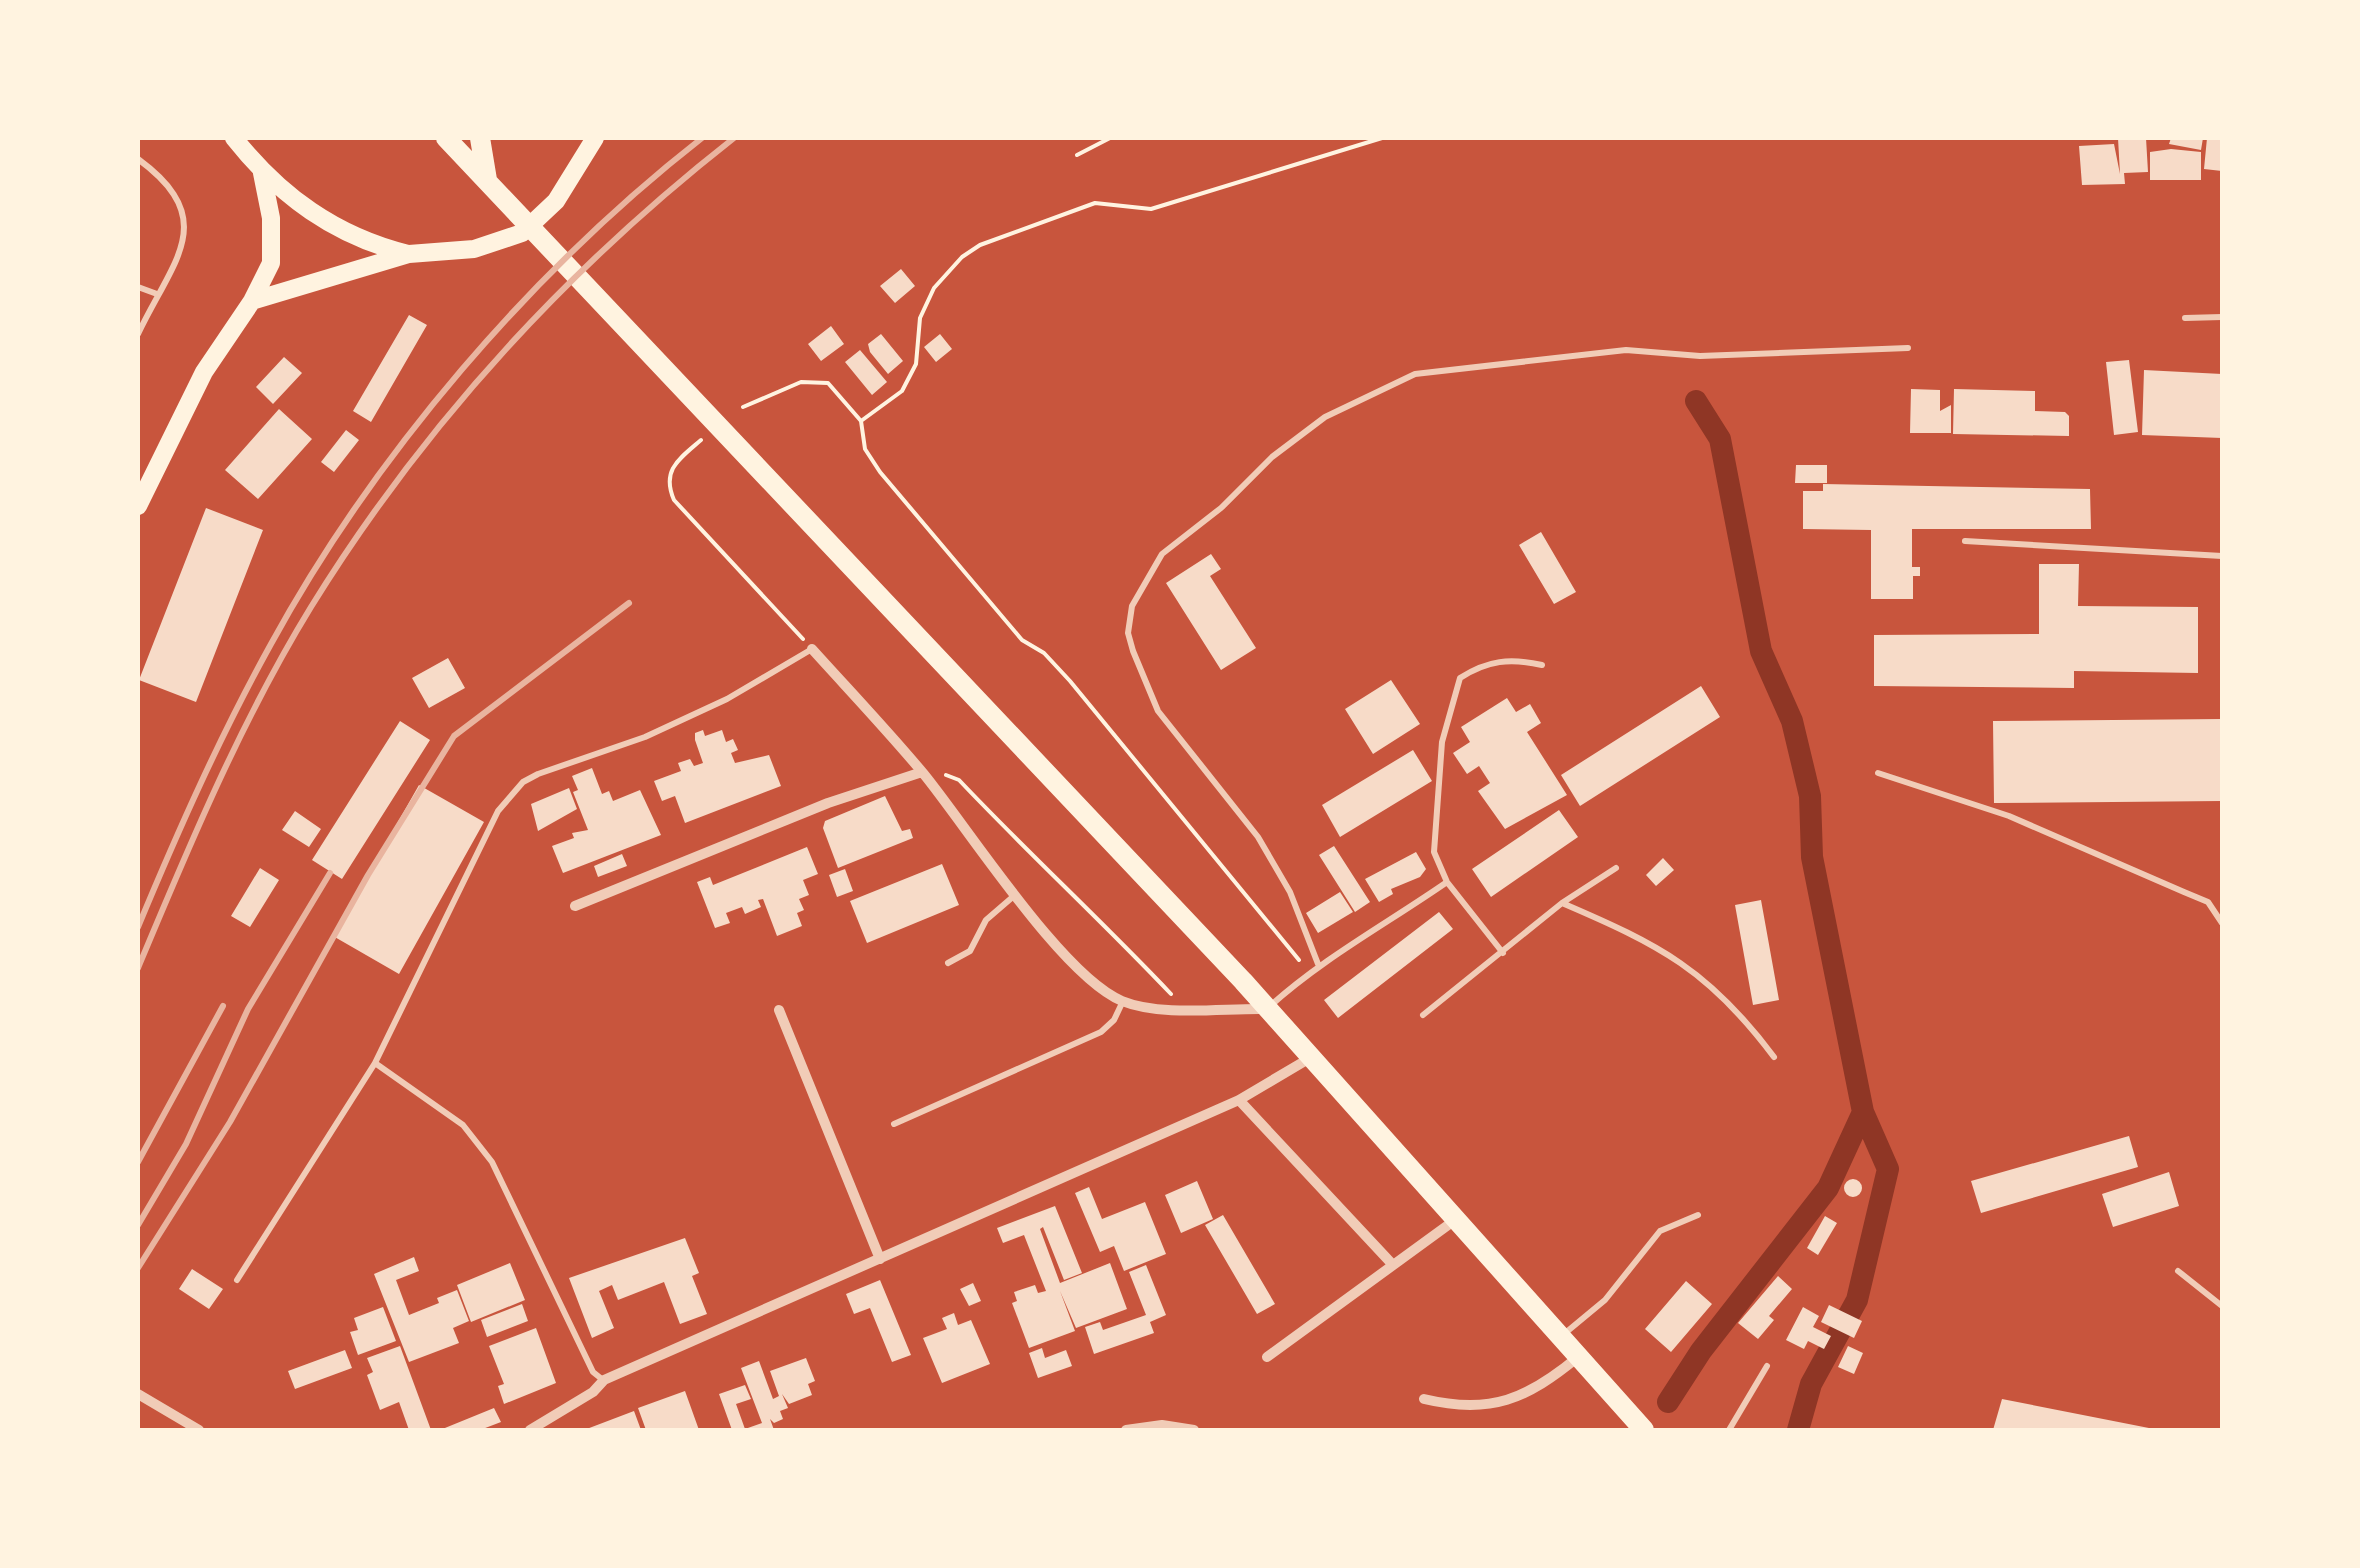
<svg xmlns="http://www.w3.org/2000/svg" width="2360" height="1568" font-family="Spectral,serif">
<rect width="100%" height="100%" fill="#c8553d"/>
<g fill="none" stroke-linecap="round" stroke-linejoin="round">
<path stroke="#8f3625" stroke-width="22" d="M1696,401l24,38 41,212 31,70 18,75 2,61 51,255 25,57 -31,131 -46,84 -13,46
M1668,1402l33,-51 127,-163 35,-76"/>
</g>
<path fill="#f7dbc8" d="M2118,138h28l2,34 -24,1 1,11 -43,1 -3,-39 35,-2 6,30z
M2171,138h32l-2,12 -32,-6z
M2207,138h15v33l-18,-2z
M2171,149l30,3v28h-51v-28z
M901,269l14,17 -20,17 -15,-17z
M409,315l18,10 -56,97 -18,-11z
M831,326l13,18 -23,17 -13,-17z
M881,334l22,27 -15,13 -18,-22 -2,-8z
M940,334l12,15 -16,13 -12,-15z
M860,350l27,32 -15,13 -27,-33z
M284,357l18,16 -29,31 -17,-17z
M2129,360l9,72 -24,3 -8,-73z
M2144,370l78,4v64l-80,-3z
M1911,389l29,1v21l11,-6v28h-41z
M1954,389l81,2v20l30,1 4,4v20l-116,-2z
M279,409l33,30 -54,60 -33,-29z
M346,430l13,10 -25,32 -13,-10z
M1796,465h31v18h-32z
M1823,484l267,5 1,40h-179v38h8v9h-7v23h-42v-69l-68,-1v-38h20z
M206,508l57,22 -67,172 -57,-22z
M1541,532l35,60 -22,12 -35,-59z
M1211,554l10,15 -11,7 46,72 -35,22 -55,-87z
M2039,564h40l-1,42 120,1v66l-124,-2v17l-200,-2v-51l165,-1z
M448,658l17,30 -36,20 -17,-30z
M1391,680l29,44 -47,30 -28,-45z
M1701,686l19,31 -140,89 -19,-31z
M1507,698l9,14 14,-8 11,19 -14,9 40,63 -62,34 -27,-38 12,-8 -11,-17 -12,8 -14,-21 17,-11 -9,-15z
M2222,719v82l-228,2 -1,-82z
M400,721l30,19 -88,139 -30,-19z
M703,730l2,6 17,-6 4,12 7,-3 5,11 -7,3 4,10 34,-8 12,31 -96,37 -10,-27 -13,5 -8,-20 27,-10 -3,-8 12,-4 4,7 9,-3 -8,-23v-7z
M1413,750l19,31 -92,56 -18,-32z
M592,768l10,26 7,-3 4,10 27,-11 21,45 -98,38 -11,-27 22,-8 -2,-5 16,-3 -15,-38 5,-2 -6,-14z
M419,785l65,37 -85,152 -66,-38z
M569,788l8,21 -39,22 -7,-27z
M885,796l17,35 8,-2 3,9 -75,30 -15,-40 2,-7z
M1559,810l19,27 -87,60 -19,-28z
M295,811l26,18 -12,18 -27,-17z
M1334,846l36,56 -15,10 -36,-57z
M807,847l11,27 -15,6 6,15 -10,4 5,11 -7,3 5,13 -25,10 -14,-37 -5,1 3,7 -16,7 -3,-7 -16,6 4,10 -15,5 -18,-46 13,-5 3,8z
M1416,852l10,17 -6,8 -29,12 2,5 -14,8 -14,-23z
M622,854l5,12 -29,11 -4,-11z
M1663,858l11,12 -18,16 -10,-11z
M942,864l17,41 -92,38 -17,-42z
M260,868l19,12 -29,47 -19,-11z
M845,869l8,22 -16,6 -8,-22z
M1340,892l13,20 -35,21 -12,-20z
M1761,900l18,100 -26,5 -18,-100z
M1439,912l14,17 -115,89 -14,-18z
M2129,1136l9,31 -157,46 -10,-32z
M2169,1172l10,34 -66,21 -11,-33z
M1844 1188a9 9 0 1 1 18 0a9 9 0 1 1-18 0Z
M1197,1181l16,38 -32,14 -16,-38z
M1089,1187l13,32 43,-17 21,52 -42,17 -10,-25 -14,6 -25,-59z
M1055,1206l27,67 -18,7 -21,-53 -3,2 20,54 50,-20 17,46 -51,19 -16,-37 15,40 -46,17 -17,-45 5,-2 -3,-9 21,-7 3,8 8,-2 -22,-56 -21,8 -6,-15z
M1223,1215l52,89 -18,10 -52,-89z
M1825,1216l12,7 -19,32 -11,-7z
M685,1238l14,35 -7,3 15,38 -27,10 -16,-42 -46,18 -6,-15 -13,6 15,37 -22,10 -23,-60z
M414,1257l5,14 -23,9 13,35 30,-12 -2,-5 20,-8 12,31 -16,7 6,15 -50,19 -35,-88z
M510,1263l15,37 -54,22 -14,-37z
M1146,1265l20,50 -16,7 4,11 -60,21 -9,-27 15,-5 3,8 43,-15 -17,-43z
M192,1269l31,20 -14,20 -30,-20z
M1778,1276l14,13 -23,27 5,4 -16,19 -20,-16z
M880,1280l31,75 -19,7 -22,-54 -16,6 -8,-20z
M1686,1281l26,23 -41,48 -26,-23z
M973,1283l8,18 -12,5 -9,-17z
M522,1304l6,17 -41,16 -6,-17z
M1829,1305l33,16 -8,17 -33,-16z
M383,1307l13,34 -38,14 -8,-23 8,-2 -4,-12z
M1803,1307l16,9 -6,11 18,9 -7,13 -16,-8 -4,8 -18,-9z
M954,1313l4,12 13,-5 19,44 -48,19 -19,-45 24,-9 -5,-11z
M536,1328l20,55 -52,21 -6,-18 6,-2 -15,-38z
M400,1346l31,84h-22l-10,-28 -19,8 -13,-35 6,-3 -6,-14z
M1848,1346l15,7 -9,21 -16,-7z
M1042,1348l3,10 21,-8 6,16 -34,12 -9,-25z
M345,1350l7,18 -57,21 -7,-18z
M806,1358l9,23 -7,3 4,11 -23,9 -7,-10 6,14 -8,3 3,8 -9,4 -4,-4 4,11h-42l-13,-36 26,-9 6,14 -15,5 9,25 17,-6 -21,-55 18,-7 14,38 6,-3 -9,-25z
M685,1391l14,39h-53l-8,-22z
M2002,1399l152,30 -1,1h-160z
M494,1408l7,14 -21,8h-40z
M634,1411l7,19h-57z"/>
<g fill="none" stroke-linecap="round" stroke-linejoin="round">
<path stroke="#fff3e0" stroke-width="4" d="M1077,155l33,-17
M743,407l58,-25 27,1 33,38 4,28 15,23 142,168 22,13 26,28 229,279
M861,421l41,-30 14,-27 4,-46 14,-30 28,-31 18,-12 115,-42 56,6 231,-71
M701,440c-22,19 -40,30 -27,60l129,139
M946,775l13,5c69,73 143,141 212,214"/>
<path stroke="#f1ccb7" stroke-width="6" d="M138,159c83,61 35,101 0,175
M138,287l19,7
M2185,318l37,-1
M1965,541l257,15
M1878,773l131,43 175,76 24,10 14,21
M1562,903c98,42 147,67 212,154
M1503,953l-56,-71 -13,-30 8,-110 18,-64c28,-18 50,-20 82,-13
M948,963l22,-12 16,-31 29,-25
M1318,964l-28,-72 -32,-55 -100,-126 -25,-60 -5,-18 4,-27 30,-52 59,-46 51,-51 53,-40 90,-43 211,-24 74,6 208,-8
M1269,1007c54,-49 119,-84 178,-125
M1423,1015l139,-112 54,-35
M375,1063l88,62 29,37 101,210 10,8
M894,1124l207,-92 13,-12 9,-19
M2178,1271l44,35
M237,1280l138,-217 123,-252 25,-29 15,-8 107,-37 82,-38 85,-50
M1564,1334l41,-34 55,-69 38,-16
M1729,1430l38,-64"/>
<path stroke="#f1ccb7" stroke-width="10" d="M812,649c37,41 76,82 111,124 45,55 139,203 199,228 39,16 102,7 143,8
M575,906l253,-103 94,-31
M779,1010l101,249
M1239,1100l154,165
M1267,1357l188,-137
M138,1394l61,36
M1424,1399c67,16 103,0 154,-42
M530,1430l63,-38 11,-12 635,-280 71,-42
M1126,1430l36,-5 32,5"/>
<path stroke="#fff3e0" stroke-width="18" d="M234,138c46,58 101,98 174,116
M252,301l157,-47 65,-5 48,-16 34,-32 39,-63
M138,506l66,-134 48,-71 19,-38v-45l-9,-45"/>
<path stroke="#fff3e0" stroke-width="20" d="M446,138l797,843 401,449
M480,138l7,42"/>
<path stroke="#e9b49f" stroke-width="6" d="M138,927c40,-96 82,-191 133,-283 104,-190 261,-373 431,-506
M138,968c51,-122 103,-247 173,-361 112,-181 256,-338 423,-469
M138,1162l85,-156
M138,1225l48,-81 62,-135 82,-136
M138,1268l92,-146 138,-247 86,-139 175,-133"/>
</g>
<rect width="2360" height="1568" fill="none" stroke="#fff3e0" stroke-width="280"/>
</svg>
